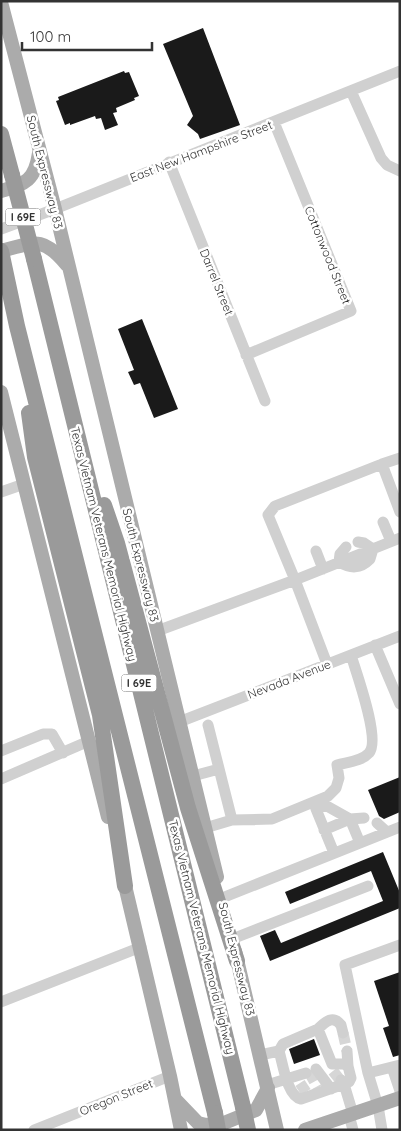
<svg xmlns="http://www.w3.org/2000/svg" width="401" height="1131" font-family="Quicksand,sans-serif">
<rect width="100%" height="100%" fill="#fff"/>
<path fill="#1a1a1a" d="M203,28l37,97 -40,14 -2,-5 -11,-9 6,-9 -30,-72z
M124,71l1,2 4,-1 10,24 -5,2 1,2 -19,8 1,4 -4,1 5,12 -13,5 -4,-12 -5,1 -1,-3 -25,9v-2l-5,2 -9,-24 3,-1 -1,-3z
M142,319l36,90 -24,9 -14,-35 -6,2 -6,-13 6,-2 -16,-41z
M400,777v35l-16,7 -5,-3 -11,-26z
M383,852l17,41v15l-130,53 -10,-25 15,-6 6,13 102,-42 -12,-30 -81,33 -5,-12z
M400,972v83l-7,2 -10,-29 6,-2 -15,-45z
M314,1039l6,16 -26,9 -5,-15z"/>
<g fill="none" stroke-linecap="round" stroke-linejoin="round">
<path stroke="#d6d6d6" stroke-width="11" stroke-dasharray="11 5.5" stroke-linecap="butt" d="M343,1033l4,18
M333,1071l7,9
M309,1072l9,16
M300,1083l6,9"/>
<path stroke="#d0d0d0" stroke-width="11" d="M351,91l30,67 6,7 13,6
M169,162l96,239
M1,229l54,-20 345,-138
M246,355l105,-44 -77,-189
M382,464l18,-6
M1,492l23,-8
M400,512l-18,-48 -107,42 -7,9 27,65 105,-42
M383,522l8,19
M346,547l-6,7 -1,8c12,7 21,7 31,-3l3,-10 -9,-6 -6,-1
M316,551l7,18
M157,631l138,-51 32,84
M375,645l25,59
M179,722l221,-86
M1,751l42,-17h9l11,19
M193,776l26,-7
M1,779l88,-38
M232,820l40,-1 56,-23 8,-8 3,-10 -2,-13c11,-3 25,-4 32,-12 12,-13 -13,-81 -18,-98
M377,823l10,9
M205,828l27,-8 -24,-95
M324,830l26,-11 14,-1
M334,853l-18,-44 9,-4 25,14 10,24
M222,898l178,-71
M232,939l136,-53
M1,1002l140,-55
M318,1029c8,-8 15,-14 23,-4l2,8
M279,1051l4,-7 35,-15 14,35h11l5,2 3,12 -2,4 -5,2 -3,-4
M347,1051l1,15
M260,1055l19,-4c4,13 8,45 22,48l43,-15 9,30
M392,1067l8,24
M316,1069l15,20
M368,1073l-23,-108 55,-20
M267,1085l39,-12
M349,1115l4,15
M34,1130l136,-54
M382,1130l-4,-24 -10,-33 32,-8"/>
<path stroke="#ababab" stroke-width="14" d="M1,2l54,207 162,668
M1,191c25,-7 34,-11 38,-38
M1,251c34,-9 42,-15 66,14
M1,392l107,425
M123,877l47,199 11,54
M235,951l42,179
M175,1099l23,24 8,2 18,-2 32,-13 12,-22
M305,1130l95,-32"/>
<path stroke="#9a9a9a" stroke-width="16" d="M1,134l11,41
M1,251l16,75 198,787
M34,259c68,283 142,565 209,848
M29,413l6,44 65,258 25,171
M104,505l13,38 71,265 49,153"/>
<path stroke="#9a9a9a" stroke-width="16" d="M12,175l22,84
M243,1107l5,23
M215,1113l3,17"/>
</g>
<g text-anchor="middle" dominant-baseline="central" stroke-width="5" stroke-linejoin="round" paint-order="stroke">
<g fill="#fff" stroke="#707070" stroke-width="1">
<rect x="5.5" y="208.5" width="35" height="17" rx="4"/>
<rect x="121.5" y="674.5" width="35" height="17" rx="4"/>
</g>
<g font-size="11" font-weight="bold" fill="#333">
<text x="23" y="217">I 69E</text>
<text x="139" y="683">I 69E</text>
</g>
<g font-size="12" fill="#333" stroke="#fff">
<text transform="translate(201 151) rotate(-21)">East New Hampshire Street</text>
<text transform="translate(45 172) rotate(76)">South Expressway 83</text>
<text transform="translate(328 255) rotate(68)">Cottonwood Street</text>
<text transform="translate(217 282) rotate(68)">Darrel Street</text>
<text transform="translate(104 544) rotate(76)">Texas Vietnam Veterans Memorial Highway</text>
<text transform="translate(141 565) rotate(76)">South Expressway 83</text>
<text transform="translate(289 679) rotate(-21)">Nevada Avenue</text>
<text transform="translate(202 937) rotate(76)">Texas Vietnam Veterans Memorial Highway</text>
<text transform="translate(237 959) rotate(76)">South Expressway 83</text>
<text transform="translate(116 1097) rotate(-22)">Oregon Street</text>
</g>
</g>
<rect width="401" height="1131" fill="none" stroke="#333333" stroke-width="5"/>
<path d="M22 42v8h130v-8" fill="none" stroke="#333333" stroke-width="2.5"/>
<text x="30" y="42" font-size="15" fill="#333333" stroke="#ffffff" stroke-width="4" paint-order="stroke">100 m</text>
</svg>
